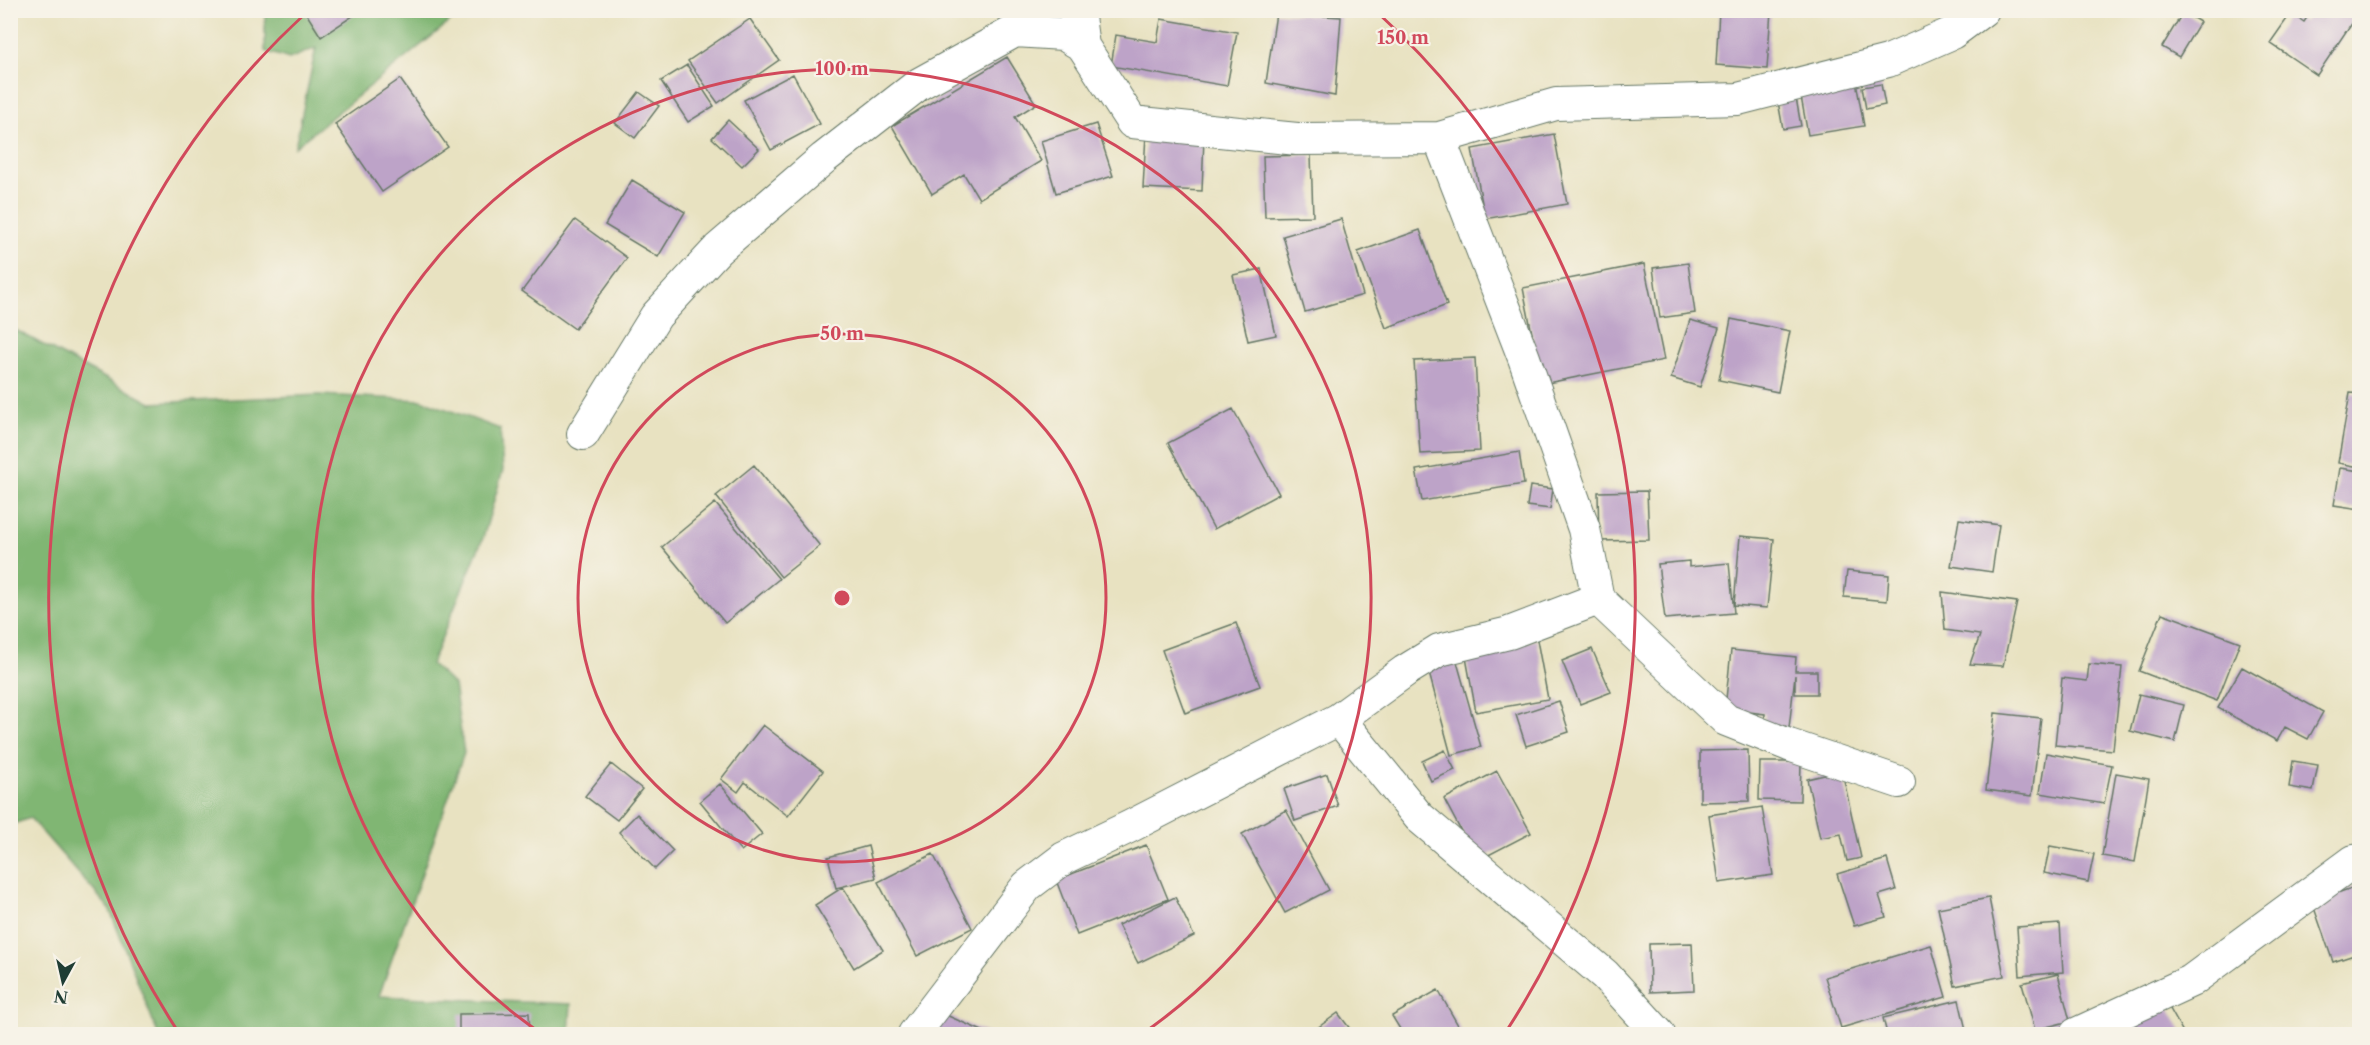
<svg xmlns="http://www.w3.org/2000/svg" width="2370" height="1045" font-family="'Libre Caslon Text',serif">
<rect width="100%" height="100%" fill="#f7f3e8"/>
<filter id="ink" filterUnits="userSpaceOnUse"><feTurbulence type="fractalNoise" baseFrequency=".0167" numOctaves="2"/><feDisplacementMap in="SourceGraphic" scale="12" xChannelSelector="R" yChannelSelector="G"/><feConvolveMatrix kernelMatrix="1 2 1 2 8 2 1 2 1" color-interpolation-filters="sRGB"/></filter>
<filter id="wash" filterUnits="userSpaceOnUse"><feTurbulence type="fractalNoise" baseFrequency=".008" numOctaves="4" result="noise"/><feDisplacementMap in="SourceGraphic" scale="24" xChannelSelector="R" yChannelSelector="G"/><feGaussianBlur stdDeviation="1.35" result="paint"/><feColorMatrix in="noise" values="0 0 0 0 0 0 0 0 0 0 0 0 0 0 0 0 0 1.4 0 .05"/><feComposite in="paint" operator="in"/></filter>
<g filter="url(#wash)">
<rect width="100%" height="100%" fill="#e8e2c1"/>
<path fill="#80b673" stroke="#507a54" stroke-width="1.5" d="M265,11h198l-168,136 21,-99 -27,11 -24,-8z
M10,327l141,76 168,-8 103,5 78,29 3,41 -20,68 -52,126 23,21 10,68 -85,243 192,8 -2,30h-411l-49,-126 -79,-90 -19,7z"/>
<g id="blocks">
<path fill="#bda3c8" d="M304,10h58l-41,27z
M1719,10h52l-4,59 -51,-4z
M2312,10h38l7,5 -40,60 -47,-32 21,-30 13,9z
M2183,12l17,10 -21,35 -17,-10z
M1276,13l65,4 -6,79 -69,-13z
M750,19l29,41 -61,43 -30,-42z
M1161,19l76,13 -10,54 -116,-20 5,-31 41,7z
M1007,57l29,47 -21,13 26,44 -62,38 -15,-25 -32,20 -40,-68z
M687,65l27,41 -26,16 -27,-41z
M793,74l27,50 -49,26 -27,-50z
M1855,76l9,50 -56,9 -9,-49z
M400,79l48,68 -66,45 -47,-68z
M1881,84l4,21 -19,4 -4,-22z
M639,92l20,14 -24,32 -20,-15z
M1795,92l6,34 -18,3 -6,-33z
M728,120l31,29 -17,17 -30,-28z
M1096,124l17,52 -57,17 -15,-52z
M1146,134l58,3 -2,54 -59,-3z
M1554,134l13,70 -82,15 -13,-70z
M1311,155l2,61 -48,1 -2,-61z
M632,180l53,32 -27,45 -53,-32z
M1341,219l22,76 -58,17 -22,-76z
M575,220l52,38 -52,71 -53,-38z
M1420,230l27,75 -61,23 -28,-76z
M1688,263l7,50 -35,5 -7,-50z
M1644,264l20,96 -122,24 -19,-96z
M1261,269l15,66 -28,6 -15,-66z
M1731,319l59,12 -12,61 -59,-12z
M1690,320l29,8 -19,59 -29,-9z
M1475,358l5,93 -60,3 -6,-93z
M2350,393l10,1v73l-22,-4z
M1233,409l46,85 -65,35 -46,-86z
M1519,452l5,32 -102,17 -6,-31z
M754,465l66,81 -39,31 -65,-81z
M2340,468l20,3v38l-26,-4z
M1530,486l23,3 -3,20 -23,-3z
M1647,491l2,49 -50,1 -1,-49z
M715,503l64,76 -54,44 -63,-76z
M1959,519l40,6 -7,47 -41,-6z
M1740,536l34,3 -7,69 -33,-3z
M1689,561v6l40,-4 5,50 -69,6 -7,-55z
M1847,571l42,4 -2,26 -43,-4z
M1942,592l75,10 -14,64 -33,-2 10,-29 -35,-5z
M2162,613l78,29 -23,59 -78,-30z
M1236,623l24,63 -75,27 -23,-63z
M1537,640l11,59 -72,13 -11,-60z
M1592,649l19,43 -31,12 -18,-43z
M1731,650l65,7 -1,14h22v23h-22v-19l-6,53 -25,-2 1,-12 -40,-5z
M1457,662l24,85 -30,8 -23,-86z
M2089,664l33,3 -9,83 -58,-5 7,-67 25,3z
M2242,667l81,45 -15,27 -23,-12 -8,14 -59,-33z
M2139,694l45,11 -9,37 -45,-11z
M1559,701l10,31 -43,14 -10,-31z
M1995,713l46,5 -9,78 -46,-6z
M763,725l60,46 -35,45 -43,-34 -7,10 -17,-13z
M1445,750l10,20 -24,11 -9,-20z
M1748,750l1,51 -49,1v-51z
M2046,753l66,12 -8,39 -64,-11z
M2293,761l25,4 -5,26 -24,-4z
M1760,762h41l-1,39 -41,-1z
M611,764l31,25 -25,31 -32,-24z
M1497,771l34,62 -54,28 -33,-62z
M1842,771l19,87 -14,3 -6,-27 -21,4 -13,-59z
M2116,773l33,6 -14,83 -33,-6z
M1327,774l11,32 -43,15 -11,-32z
M720,784l42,50 -21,17 -41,-50z
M1762,807l11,68 -54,8 -10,-68z
M1286,810l43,80 -44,23 -43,-79z
M637,814l36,37 -18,18 -36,-37z
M1146,845l22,54 -91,36 -21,-55z
M868,846l8,32 -40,10 -8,-31z
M2050,846l44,8 -6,28 -44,-9z
M933,854l39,74 -55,28 -39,-74z
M1887,859l9,31 -17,5 7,22 -32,9 -17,-52z
M2360,885v68l-27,9 -21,-60z
M843,887l40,63 -29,18 -39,-63z
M1175,897l19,39 -56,27 -20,-38z
M1989,898l15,78 -49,10 -17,-78z
M2060,924l3,48 -43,4 -3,-49z
M1692,943l2,47 -44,2 -1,-48z
M1931,945l15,52 -105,31 -16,-51z
M2058,974l12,47 -35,9 -13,-47z
M1438,990l25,44h-60l-11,-18z
M1959,1000l8,34h-80l-4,-16z
M2165,1000l19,34h-84z
M937,1011l52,23h-63z
M529,1013l1,21h-71v-20z
M1338,1013l16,21h-45z"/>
</g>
</g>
<g filter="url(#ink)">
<use href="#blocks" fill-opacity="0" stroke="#657765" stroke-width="1.5"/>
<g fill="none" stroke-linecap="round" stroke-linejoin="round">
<g stroke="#657765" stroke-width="34">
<path id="street" d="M1078,10l5,36 49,76 165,17 142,-1 117,-34 182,-5 150,-38 64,-28 31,-23
M1439,138l85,220 60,171 14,70 128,121 63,25 110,37
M583,434l73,-118 62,-67 106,-91 95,-74 96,-53 48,3 20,12
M1339,719l80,98 186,158 54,59
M914,1034l113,-148 37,-28 65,-31 210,-108 66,-48 34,-21 70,-17 89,-34
M2076,1034l115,-53 163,-120 6,-1"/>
</g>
<use href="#street" stroke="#fff" stroke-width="32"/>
</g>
</g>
<g fill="none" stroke="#d1495b" stroke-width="3">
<circle cx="842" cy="598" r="264"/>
<path d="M542 1034A529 529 0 1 1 1142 1034"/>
<path d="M177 1030A793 793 0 0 1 306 13M1378 13A793 793 0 0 1 1507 1030"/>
</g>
<circle cx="842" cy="598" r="9" fill="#d1495b" stroke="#f7f3e8" stroke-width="3"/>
<g font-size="18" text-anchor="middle" font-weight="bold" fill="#d1495b" stroke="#f7f3e8" stroke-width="4.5" stroke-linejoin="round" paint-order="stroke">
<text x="1403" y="44">150 m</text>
<text x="842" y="75">100 m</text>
<text x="842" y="340">50 m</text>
</g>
<rect width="2370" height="1045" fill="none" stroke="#f7f3e8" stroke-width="36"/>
<g transform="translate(63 982) rotate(188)" stroke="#f7f3e8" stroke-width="4.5" paint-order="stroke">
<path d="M0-4.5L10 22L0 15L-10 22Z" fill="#1f3d34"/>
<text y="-9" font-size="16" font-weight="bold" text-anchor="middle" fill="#1f3d34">N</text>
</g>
</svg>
